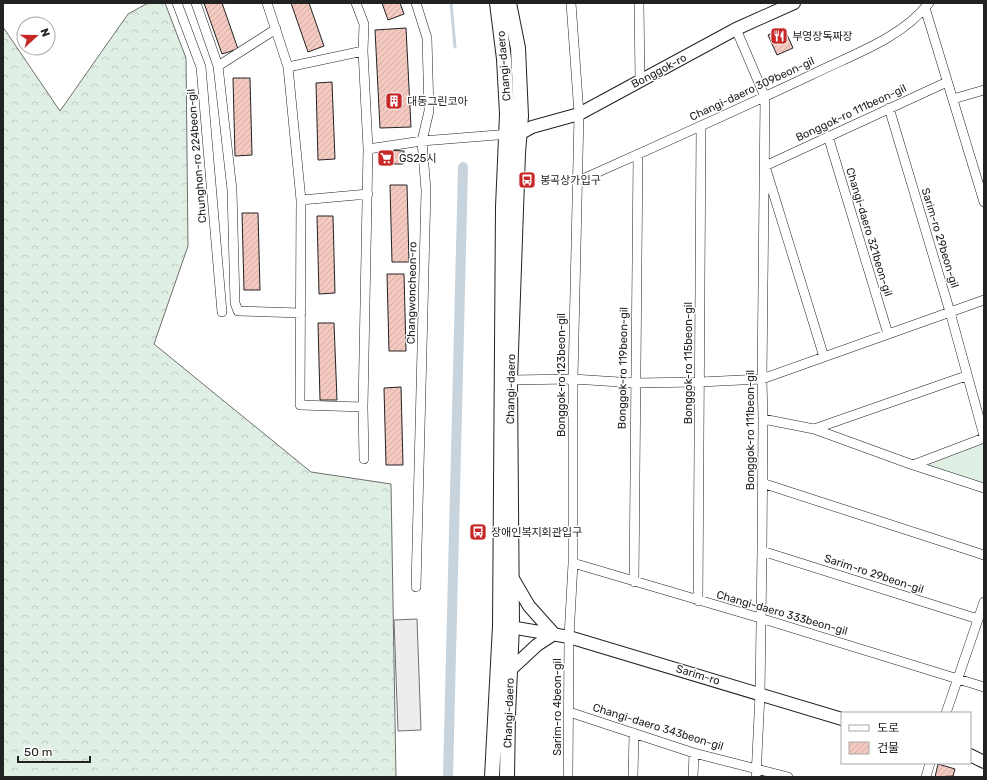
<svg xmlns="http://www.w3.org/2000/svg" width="987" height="780" font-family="Rubik,'Noto Sans KR',sans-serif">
<defs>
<pattern id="forest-crowns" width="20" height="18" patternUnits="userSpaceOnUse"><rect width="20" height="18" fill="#e0efe3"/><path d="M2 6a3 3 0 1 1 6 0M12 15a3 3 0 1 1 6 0" fill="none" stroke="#c0cdc2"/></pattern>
<pattern id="building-hatch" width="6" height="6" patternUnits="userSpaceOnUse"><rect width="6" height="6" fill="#f3c9c0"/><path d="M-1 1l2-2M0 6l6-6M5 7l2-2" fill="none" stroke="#d0aca5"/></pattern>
</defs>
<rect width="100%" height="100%" fill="#fff"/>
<path fill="#e0efe3" stroke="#6f6f6f" d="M984,442v42l-62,-19z"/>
<path fill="url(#forest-crowns)" stroke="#6f6f6f" d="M148,3h17l21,55 2,188 -34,98 157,128 80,12 5,293h-393v-750l57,84 68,-97z"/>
<path fill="#ededed" stroke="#6f6f6f" d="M417,619l4,111 -23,1 -4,-111z"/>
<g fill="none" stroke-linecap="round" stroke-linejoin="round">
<path stroke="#c7d3dd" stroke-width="3" d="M451,3l4,44"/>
<path stroke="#c7d3dd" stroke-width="10" d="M448,777l15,-610"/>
</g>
<path fill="url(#building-hatch)" stroke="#222" d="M204,3h18l16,46 -16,5z
M291,3h18l15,43 -16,6z
M382,3h18l4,11 -16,6z
M406,28l5,99 -31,1 -5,-98z
M784,28l9,20 -16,7 -9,-20z
M233,78h17l2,77 -17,1z
M332,82l3,77 -17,1 -2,-77z
M386,150l18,1 -1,13h-18z
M390,185h17l2,77h-17z
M242,213h16l2,77h-16z
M317,216h16l2,77 -16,1z
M387,274h17l2,77h-17z
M318,323h16l3,77h-17z
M401,387l2,78h-17l-2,-77z
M938,764l17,5 -2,7 -18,1z"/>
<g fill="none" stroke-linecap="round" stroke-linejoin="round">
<g stroke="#222" stroke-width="10">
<path id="street" d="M177,3l24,64 21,245
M196,3l22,63 58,-37
M267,3l21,64 13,133 -1,205 63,2
M356,3l8,21 -1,27 5,98 -5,258 1,52
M639,3l1,78
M925,8l59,194
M736,29l29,68 -3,282 1,40 -1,132 -2,143 -4,83
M218,66l14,124 3,113 3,8 63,2
M288,67l75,-16
M953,99l31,-9
M889,108l61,204 34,124
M828,136l60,198
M368,149l54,-8 88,-7
M576,182c78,-35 157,-70 235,-107 40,-20 90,-36 118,-72
M301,200l67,-6
M824,357l-59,-191 182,-84
M510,380l63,-1 62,4 65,-1 62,-3 222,-79
M763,419l51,10 99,36 71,23
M814,429l152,-53
M913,465l71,-27
M762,483l222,72
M762,551l216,68
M573,563l187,55 224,69
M634,582l4,-428
M416,587l10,-397 -4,-49 7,-30 -2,-73 -11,-35
M698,601l3,-475
M569,712l125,41 94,24
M946,713l38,-111
M568,777l1,-140 4,-74v-184l6,-265 -8,-111
M633,777l1,-44
M693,777l1,-24
M926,777l4,-14"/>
</g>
<g stroke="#222" stroke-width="14">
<path id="secondary" d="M521,133l11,-6 47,-13 157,-85 58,-26
M512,577l17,29 25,28
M504,626l65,11 273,82
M510,670l27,-25 17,-11
M970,755l14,7"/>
</g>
<g stroke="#222" stroke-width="16">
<path id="primary" d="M492,777l8,-151 3,-419 4,-93 -3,-55 -7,-56
M507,777l1,-62 4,-89 -2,-246 8,-227 3,-37 -3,-68 -9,-45"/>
</g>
<use href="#street" stroke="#fff" stroke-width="9"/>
<use href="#secondary" stroke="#fff" stroke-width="12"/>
<use href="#primary" stroke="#fff" stroke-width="14"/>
</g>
<defs>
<g id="restaurant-square" transform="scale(0.9)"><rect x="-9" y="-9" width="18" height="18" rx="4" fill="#c62828" stroke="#fff"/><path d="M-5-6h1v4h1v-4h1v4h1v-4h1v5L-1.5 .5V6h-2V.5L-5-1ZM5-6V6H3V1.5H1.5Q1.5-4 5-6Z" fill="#fff"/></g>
<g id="building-square" transform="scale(0.9)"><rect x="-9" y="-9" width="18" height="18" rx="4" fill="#c62828" stroke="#fff"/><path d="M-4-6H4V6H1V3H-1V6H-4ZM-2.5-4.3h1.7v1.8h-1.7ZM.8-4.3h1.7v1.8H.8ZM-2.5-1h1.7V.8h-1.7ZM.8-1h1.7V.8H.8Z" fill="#fff"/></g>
<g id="supermarket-square" transform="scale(0.9)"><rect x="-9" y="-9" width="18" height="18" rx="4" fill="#c62828" stroke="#fff"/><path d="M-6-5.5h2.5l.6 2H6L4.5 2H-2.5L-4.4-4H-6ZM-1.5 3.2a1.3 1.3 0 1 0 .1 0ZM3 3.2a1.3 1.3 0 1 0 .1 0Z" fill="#fff"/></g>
<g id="bus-square" transform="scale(0.9)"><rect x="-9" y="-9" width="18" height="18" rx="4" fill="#c62828" stroke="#fff"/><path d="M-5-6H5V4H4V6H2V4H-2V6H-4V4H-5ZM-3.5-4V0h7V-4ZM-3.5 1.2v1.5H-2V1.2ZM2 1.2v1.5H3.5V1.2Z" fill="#fff"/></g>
</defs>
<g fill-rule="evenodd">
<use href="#restaurant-square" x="779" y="36"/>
<use href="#building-square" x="394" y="101"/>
<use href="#supermarket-square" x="386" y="158"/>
<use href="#bus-square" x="527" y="180"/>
<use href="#bus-square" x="478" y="532"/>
</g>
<g text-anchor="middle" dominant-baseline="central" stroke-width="3" stroke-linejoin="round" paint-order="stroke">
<g font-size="11" fill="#222" stroke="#fff" text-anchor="start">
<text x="792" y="36">부영장독짜장</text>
<text x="407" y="101">대동그린코아</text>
<text x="399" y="158">GS25시</text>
<text x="540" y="180">봉곡상가입구</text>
<text x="491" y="532">장애인복지회관입구</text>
</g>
<g font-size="11" fill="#222" stroke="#fff">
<text transform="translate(504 66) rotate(-95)">Changi-daero</text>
<text transform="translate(659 71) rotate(-28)">Bonggok-ro</text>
<text transform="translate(752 89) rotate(-25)">Changi-daero 309beon-gil</text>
<text transform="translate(851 113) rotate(-25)">Bonggok-ro 111beon-gil</text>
<text transform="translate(197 156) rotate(-95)">Chunghon-ro 224beon-gil</text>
<text transform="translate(869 232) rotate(73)">Changi-daero 321beon-gil</text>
<text transform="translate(940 238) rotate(73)">Sarim-ro 29beon-gil</text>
<text transform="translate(412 293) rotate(-89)">Changwoncheon-ro</text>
<text transform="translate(688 363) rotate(-90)">Bonggok-ro 115beon-gil</text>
<text transform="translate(623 368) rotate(-89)">Bonggok-ro 119beon-gil</text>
<text transform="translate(561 375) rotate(-90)">Bonggok-ro 123beon-gil</text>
<text transform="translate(511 389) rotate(-89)">Changi-daero</text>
<text transform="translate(750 430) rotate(-90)">Bonggok-ro 111beon-gil</text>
<text transform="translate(874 574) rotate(18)">Sarim-ro 29beon-gil</text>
<text transform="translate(782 613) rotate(16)">Changi-daero 333beon-gil</text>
<text transform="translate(698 675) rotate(17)">Sarim-ro</text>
<text transform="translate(557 707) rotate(-90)">Sarim-ro 4beon-gil</text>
<text transform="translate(509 713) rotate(-88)">Changi-daero</text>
<text transform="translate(658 727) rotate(17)">Changi-daero 343beon-gil</text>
</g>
</g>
<rect width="987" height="780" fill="none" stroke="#222222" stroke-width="8"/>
<rect x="841" y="712" width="130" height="52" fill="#ffffff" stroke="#a7a7a7"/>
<rect x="849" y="725" width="20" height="6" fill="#ffffff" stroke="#a7a7a7"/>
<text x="877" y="732" font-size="12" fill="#222222">도로</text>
<rect x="849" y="742" width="20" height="12" fill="url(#building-hatch)" stroke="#a7a7a7"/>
<text x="877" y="752" font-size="12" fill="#222222">건물</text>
<g transform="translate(36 36) rotate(69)"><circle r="19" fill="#ffffff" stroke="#a7a7a7"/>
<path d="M0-3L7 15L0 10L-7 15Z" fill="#c62828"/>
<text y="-6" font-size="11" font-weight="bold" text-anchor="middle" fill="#222222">N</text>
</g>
<path d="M18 756v6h72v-6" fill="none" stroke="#222222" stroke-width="2"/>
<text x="24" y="756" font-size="12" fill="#222222" stroke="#ffffff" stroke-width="3" paint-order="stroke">50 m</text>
</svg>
